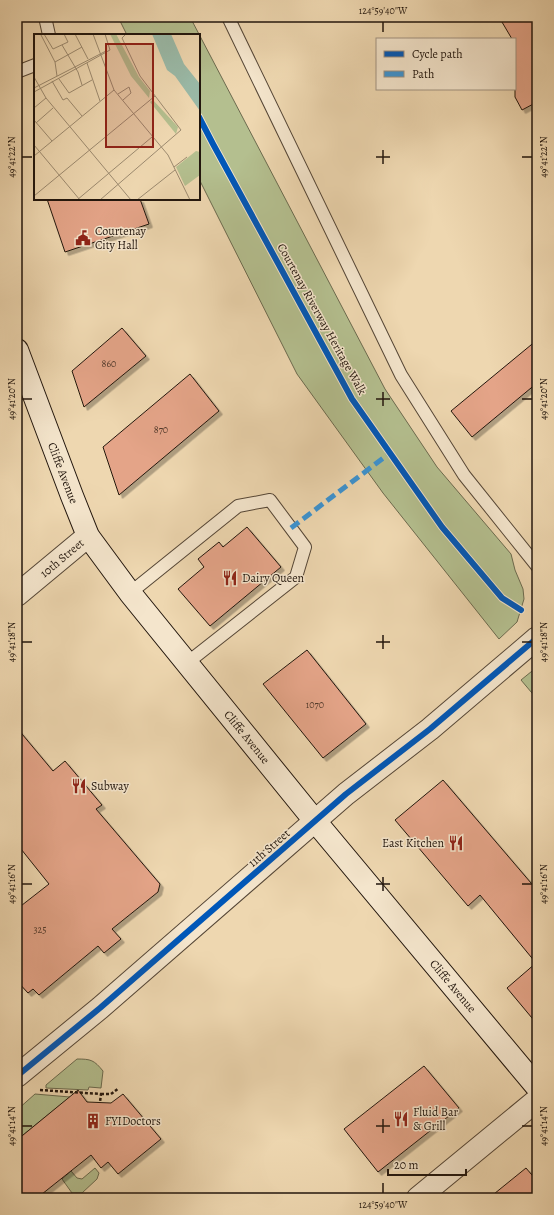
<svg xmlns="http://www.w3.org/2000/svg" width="554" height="1215" font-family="Alegreya,serif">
<defs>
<filter id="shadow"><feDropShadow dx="3.5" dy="3.5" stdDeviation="0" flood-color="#0004"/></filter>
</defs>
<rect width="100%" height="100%" fill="#eed7b0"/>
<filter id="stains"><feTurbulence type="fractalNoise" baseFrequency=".005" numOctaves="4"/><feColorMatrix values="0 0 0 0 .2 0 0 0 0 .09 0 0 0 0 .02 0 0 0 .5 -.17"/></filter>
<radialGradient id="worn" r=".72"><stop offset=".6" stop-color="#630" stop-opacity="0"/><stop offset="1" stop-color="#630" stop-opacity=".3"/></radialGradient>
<path fill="#b4bf8f" stroke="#6b6a4e" d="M118,17h72l195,372 52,78 74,87 4,16 8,19 1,10 -7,23 -18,17 -116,-146 -86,-119 -98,-195v-144h-72z
M537,667v32l-16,-19z
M77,1059c14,0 17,1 26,12l-2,17 -12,-1 -1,3 -42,-2v-3z
M35,1094l35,3 -52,42 -1,-2v-27z
M95,1168l4,5 -2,6 -15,14h-10l-10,-14 9,-8 6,7 5,1z"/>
<path fill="#e4a488" stroke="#22160d" filter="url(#shadow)" d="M499,17h38v85l-15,8 -7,-13v-58h-3z
M47,199h93l9,25 -84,28z
M122,328l24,28 -62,51 -12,-36z
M537,340v43l-65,54 -21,-26z
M190,374l29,37 -100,84 -16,-48z
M247,527l34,40 -71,59 -32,-37 26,-22 -6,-8 21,-17 4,5z
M307,650l59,74 -43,34 -60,-74z
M17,728l36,43 12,-10 37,44 -6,4 64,75 -2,8 -46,37 9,10 -17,14 -6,-7 -59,49 -6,-6 -5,4 -11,-12v-72l32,-25 -32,-40z
M443,780l94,110v134l-30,-36 29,-25 -56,-68 -12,11 -73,-86z
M424,1066l35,42 -81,64 -34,-43z
M78,1090l9,12 24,1 12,-9 38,45 -43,35 -10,-12 -7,6 -10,-13 -54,43h-20v-58z
M526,1168l11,13v17h-48z"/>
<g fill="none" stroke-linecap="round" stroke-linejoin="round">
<g stroke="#554636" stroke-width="14">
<path id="lane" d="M45,17l4,18
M228,17l173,358 63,100 73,91
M17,72l18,-7
M130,593l108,-87 32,-6 35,47 -9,30 -109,86"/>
</g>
<g stroke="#554636" stroke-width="24">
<path id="street" d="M17,595l71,-59
M17,1076l83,-68 246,-214 84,-65 107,-91
M418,1198l119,-98"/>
</g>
<g stroke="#22160d" stroke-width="24">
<path id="secondary" d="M17,350l55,146 16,40 42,57 185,228 222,266"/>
</g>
<path stroke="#22160d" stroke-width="2.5" stroke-dasharray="3 2" stroke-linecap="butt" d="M40,1090l61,4 -1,8
M101,1094h10l8,-6"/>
<use href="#lane" stroke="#f4e5cc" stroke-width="12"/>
<use href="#street" stroke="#f4e5cc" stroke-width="22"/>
<use href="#secondary" stroke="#f4e5cc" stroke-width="22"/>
<path stroke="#3b93d2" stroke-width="5" stroke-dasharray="10 5" stroke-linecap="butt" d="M291,528l99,-75"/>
<g stroke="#f4e5cc" stroke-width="8">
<path id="cycleway" d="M199,117l14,27 139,255 90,128 60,71 19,12
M17,1076l83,-68 246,-214 84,-65 107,-91"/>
</g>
<use href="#cycleway" stroke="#0057b8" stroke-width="6"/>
</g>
<path fill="none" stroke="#22160d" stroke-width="1.5" d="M383,22v10M383,150v14M22,157h10M376,157h14M522,157h10M383,392v14M22,399h10M376,399h14M522,399h10M383,635v14M22,642h10M376,642h14M522,642h10M383,877v14M22,884h10M376,884h14M522,884h10M383,1119v14M22,1126h10M376,1126h14M522,1126h10M383,1183v10"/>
<defs>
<g id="civic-bare" transform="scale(1.2)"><path d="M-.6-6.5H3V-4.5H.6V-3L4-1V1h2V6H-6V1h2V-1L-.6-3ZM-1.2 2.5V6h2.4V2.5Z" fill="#8f2418" stroke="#f4e5cc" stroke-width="2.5" paint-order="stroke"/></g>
<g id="restaurant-bare" transform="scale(1.2)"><path d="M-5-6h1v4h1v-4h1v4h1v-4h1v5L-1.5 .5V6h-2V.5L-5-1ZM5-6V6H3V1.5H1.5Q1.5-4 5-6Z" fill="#8f2418" stroke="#f4e5cc" stroke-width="2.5" paint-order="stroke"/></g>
<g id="building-bare" transform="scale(1.2)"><path d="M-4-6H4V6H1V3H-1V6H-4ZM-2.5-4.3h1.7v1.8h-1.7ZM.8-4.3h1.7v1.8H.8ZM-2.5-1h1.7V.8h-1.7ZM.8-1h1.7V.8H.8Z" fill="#8f2418" stroke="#f4e5cc" stroke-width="2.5" paint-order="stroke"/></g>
</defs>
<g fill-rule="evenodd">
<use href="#civic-bare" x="83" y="238"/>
<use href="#restaurant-bare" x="230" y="578"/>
<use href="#restaurant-bare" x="79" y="786"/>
<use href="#restaurant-bare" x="456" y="843"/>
<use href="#restaurant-bare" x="401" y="1119"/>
<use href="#building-bare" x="93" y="1121"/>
</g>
<g text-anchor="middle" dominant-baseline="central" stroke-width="3" stroke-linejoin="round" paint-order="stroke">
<g font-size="10" fill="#523a2c">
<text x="109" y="363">860</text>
<text x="161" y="429">870</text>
<text x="315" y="704">1070</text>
<text x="40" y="929">325</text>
</g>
<g font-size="12" fill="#22160d" stroke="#f4e5cc" text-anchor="start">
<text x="95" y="231">Courtenay<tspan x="95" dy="14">City Hall</tspan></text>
<text x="242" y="578">Dairy Queen</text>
<text x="91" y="786">Subway</text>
<text x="444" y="843" text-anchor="end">East Kitchen</text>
<text x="413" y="1112">Fluid Bar<tspan x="413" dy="14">&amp; Grill</tspan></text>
<text x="105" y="1121">FYIDoctors</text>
</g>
<g font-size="12" fill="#22160d" stroke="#f4e5cc">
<text transform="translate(322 319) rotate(61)">Courtenay Riverway Heritage Walk</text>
<text transform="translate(63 473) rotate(69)">Cliffe Avenue</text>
<text transform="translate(62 558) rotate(-40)">10th Street</text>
<text transform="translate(247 737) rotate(51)">Cliffe Avenue</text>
<text transform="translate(269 848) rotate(-41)">11th Street</text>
<text transform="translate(453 986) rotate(50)">Cliffe Avenue</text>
</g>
</g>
<g transform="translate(34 34)">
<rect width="166" height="166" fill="#eed7b0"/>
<path d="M76,0h6l23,43 11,14 -1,7 -18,-22zM119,66l25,27 -2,7 -26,-32zM162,117l4,1v23l-15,11 -9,-19z" fill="#b4bf8f"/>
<path d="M118,0h19l13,30 16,20v27l-25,-35 -8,-6z" fill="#9abaa8"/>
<path fill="none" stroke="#9c8a6f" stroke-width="1" d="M10,0l9,15 15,-7 -4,-8M41,0l13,25M59,0l21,56 54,65 22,45M7,1l14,27M28,11l16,27 4,13M53,29l13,38M23,42l-2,-14 27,-15M0,43l12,21 85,102M25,45l10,14 23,-13M18,47l11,19 4,-2 15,18M0,54l72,-37M0,58l76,-42 -5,-16M84,60l11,-7 2,6 -8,7M0,74l12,-10M0,86l18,21M2,89l17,-15M0,111l46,55M0,122l80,-66M140,133l13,-10M0,162l121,-100M43,166l75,-63M66,166l81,-70 -41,-54 -18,-38 4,-4M103,166l38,-30"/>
<path fill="#8f2418" fill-opacity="0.15" stroke="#8f2418" stroke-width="2" d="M72,10h47v103h-47z"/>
<rect width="166" height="166" fill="none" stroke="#22160d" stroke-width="2"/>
</g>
<rect width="554" height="1215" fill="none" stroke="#eed7b0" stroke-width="44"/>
<rect x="376" y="38" width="140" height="52" fill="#f4e5cc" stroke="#a09280"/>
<rect x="384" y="51" width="20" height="6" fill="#0057b8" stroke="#a09280"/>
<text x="412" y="58" font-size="12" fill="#22160d">Cycle path</text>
<rect x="384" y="71" width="20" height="6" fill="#3b93d2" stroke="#a09280"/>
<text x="412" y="78" font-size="12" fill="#22160d">Path</text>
<path d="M388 1169v6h78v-6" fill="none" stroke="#22160d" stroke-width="2"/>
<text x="394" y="1169" font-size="12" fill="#22160d" stroke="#f4e5cc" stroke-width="3" paint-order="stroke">20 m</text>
<rect x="22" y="22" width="510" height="1171" fill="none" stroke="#22160d" stroke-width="1.5"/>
<g font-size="10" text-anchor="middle" fill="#22160d">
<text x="383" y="14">124°59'40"W</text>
<text transform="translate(11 157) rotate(-90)" y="4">49°41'22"N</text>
<text transform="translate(543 157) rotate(-90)" y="4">49°41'22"N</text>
<text transform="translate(11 399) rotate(-90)" y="4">49°41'20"N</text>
<text transform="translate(543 399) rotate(-90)" y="4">49°41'20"N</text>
<text transform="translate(11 642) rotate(-90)" y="4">49°41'18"N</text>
<text transform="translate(543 642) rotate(-90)" y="4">49°41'18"N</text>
<text transform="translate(11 884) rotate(-90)" y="4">49°41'16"N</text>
<text transform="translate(543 884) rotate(-90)" y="4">49°41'16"N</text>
<text transform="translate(11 1126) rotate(-90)" y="4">49°41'14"N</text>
<text transform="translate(543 1126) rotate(-90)" y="4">49°41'14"N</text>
<text x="383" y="1208">124°59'40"W</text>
</g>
<rect width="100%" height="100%" filter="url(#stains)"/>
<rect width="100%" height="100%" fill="url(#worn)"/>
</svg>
